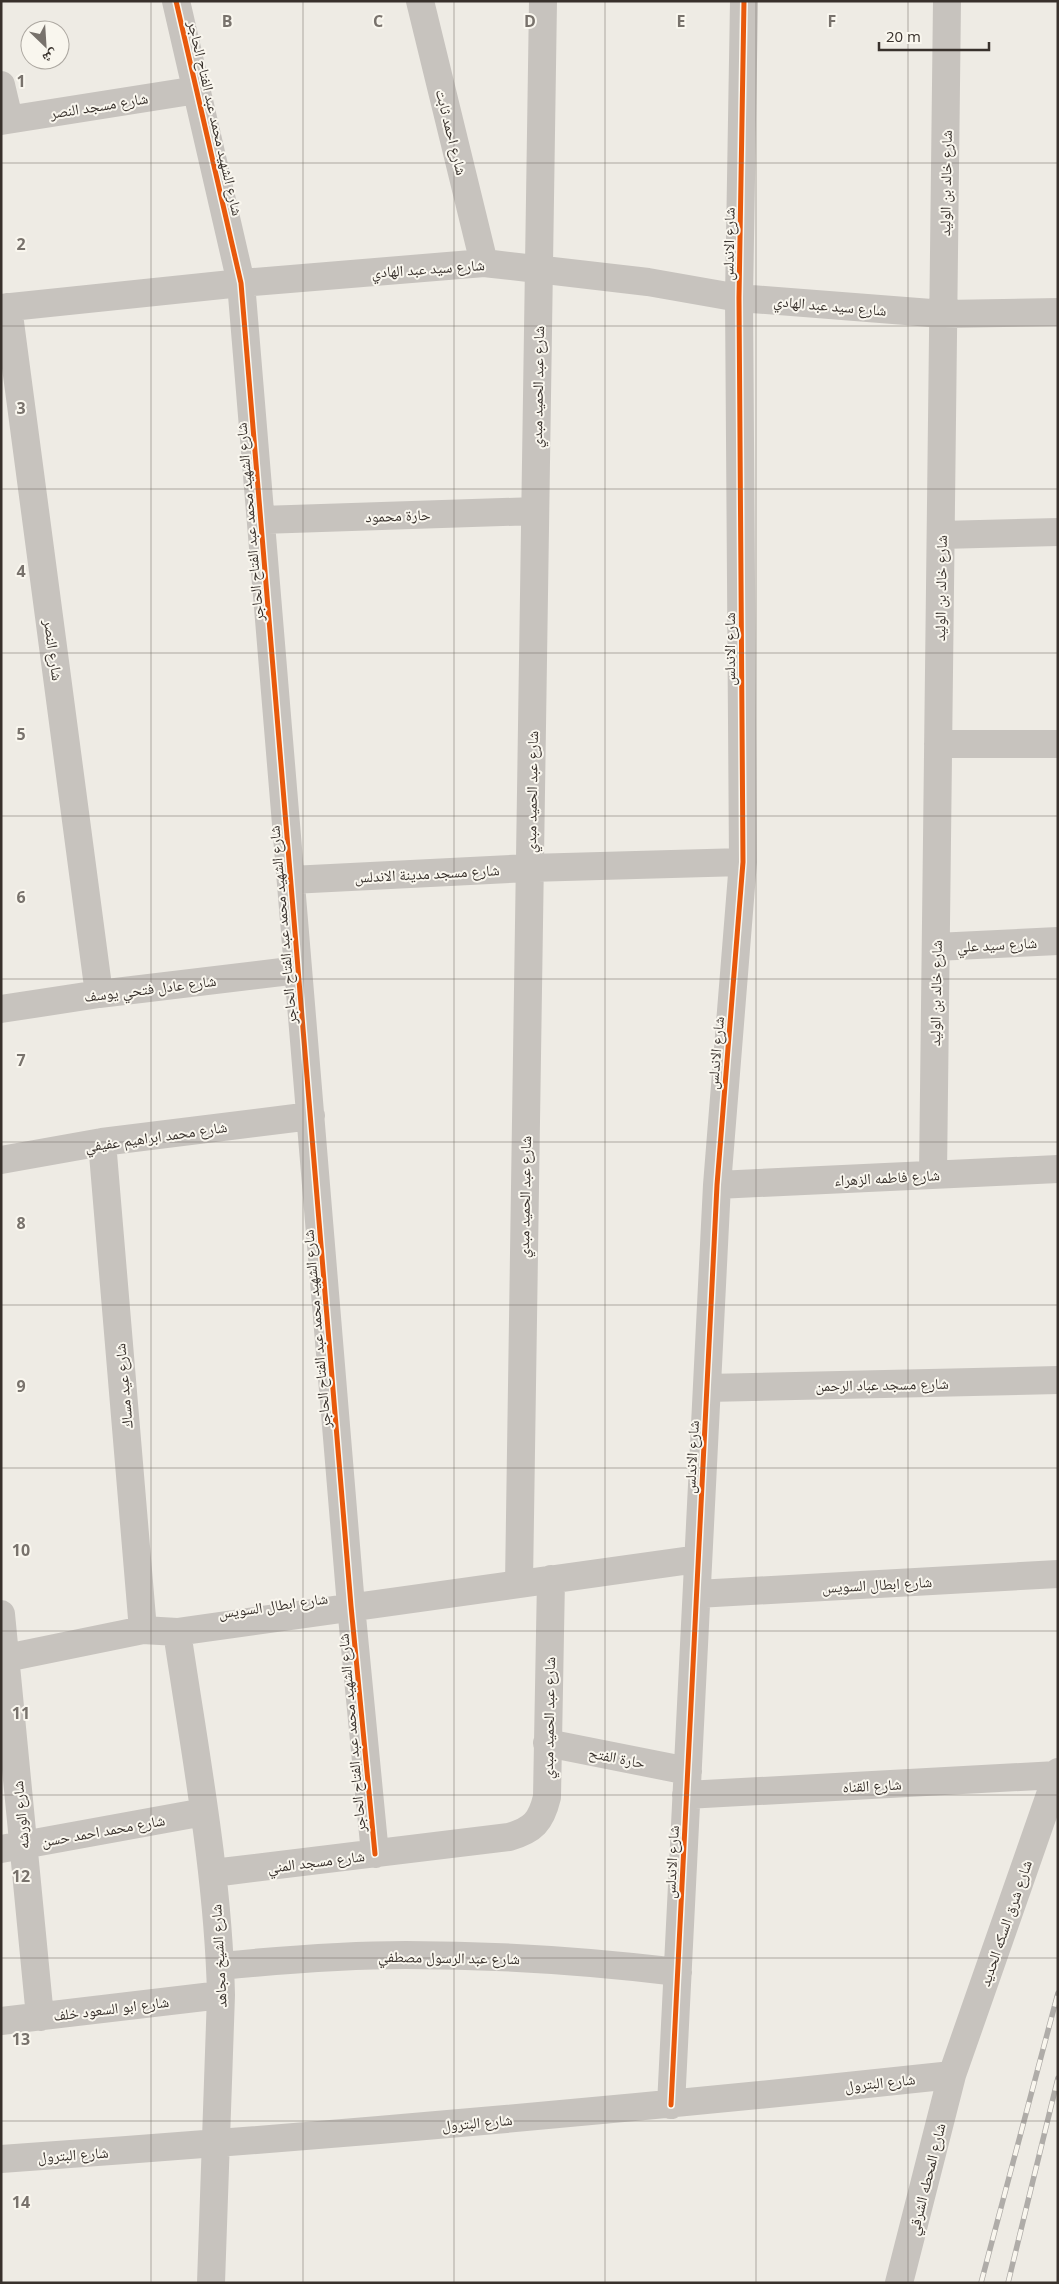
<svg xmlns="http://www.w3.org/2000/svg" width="1059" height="2284" font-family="'Open Sans','Noto Naskh Arabic',sans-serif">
<rect width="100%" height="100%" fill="#eeebe4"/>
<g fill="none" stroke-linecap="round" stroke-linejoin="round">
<path stroke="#c7c3be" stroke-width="28" d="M176,1l65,282 110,1323 24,248
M420,1l64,262
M1,85l8,34
M1,121l196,-31
M8,307l91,687
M1,308l240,-25 243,-20 164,19 91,16 205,16 114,-2
M261,520l274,-9
M941,535l117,-3
M938,744h120
M291,880l238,-12 214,-6
M936,947l122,-6
M1,1009l98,-15 199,-24
M102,1142l41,488
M1,1160l101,-18 209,-26
M933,1175l14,-1174
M717,1185l341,-16
M707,1388l351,-8
M519,1583l24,-1582
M697,1594l361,-20
M1,1614l39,403
M177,1632c18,121 41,241 44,363l-10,288
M1,1659l142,-29 34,2 521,-73
M547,1743l141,28
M686,1795l371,-20
M1,1849l203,-37
M213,1873l296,-36c24,-7 32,-15 38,-40l4,-218
M220,1966c62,-6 124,-11 186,-11 91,0 181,6 272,17
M1,2021l220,-26
M671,2105l46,-920 26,-323 -4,-564 5,-297
M1,2159c318,-22 635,-50 951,-84
M899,2283l53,-208 106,-303"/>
<g stroke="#afaca8" stroke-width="5.5">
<path id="rail" d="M981,2283l77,-290
M1008,2283l50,-205"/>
</g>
<use href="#rail" stroke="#f9f6ee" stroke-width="4" stroke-dasharray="11" stroke-linecap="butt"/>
<g stroke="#f9f6ee" stroke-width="8">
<path id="cycleway" d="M176,1l65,282 110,1323 24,248
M671,2105l46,-920 26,-323 -4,-564 5,-297"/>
</g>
<use href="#cycleway" stroke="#e8590c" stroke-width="5"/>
</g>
<path fill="none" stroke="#78726c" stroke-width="1" stroke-opacity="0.55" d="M151,1v2282M303,1v2282M454,1v2282M605,1v2282M756,1v2282M908,1v2282M1,163h1057M1,326h1057M1,489h1057M1,653h1057M1,816h1057M1,979h1057M1,1142h1057M1,1305h1057M1,1468h1057M1,1631h1057M1,1795h1057M1,1958h1057M1,2121h1057"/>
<g text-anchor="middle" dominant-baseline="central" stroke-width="4" stroke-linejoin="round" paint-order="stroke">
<g font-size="15" fill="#38312c" stroke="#f9f6ee">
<text transform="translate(99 105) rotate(-9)">شارع مسجد النصر</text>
<text transform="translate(216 118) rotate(77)">شارع الشهيد محمد عبد الفتاح الحاجر</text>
<text transform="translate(452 132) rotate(76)">شارع احمد ثابت</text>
<text transform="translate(945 183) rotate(-89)">شارع خالد بن الوليد</text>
<text transform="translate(728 244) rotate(-89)">شارع الاندلس</text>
<text transform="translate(428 268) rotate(-4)">شارع سيد عبد الهادي</text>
<text transform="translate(830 305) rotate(5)">شارع سيد عبد الهادي</text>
<text transform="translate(537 387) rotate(-89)">شارع عبد الحميد مبدي</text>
<text transform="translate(398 515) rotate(-2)">حارة محمود</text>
<text transform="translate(249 522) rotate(-95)">شارع الشهيد محمد عبد الفتاح الحاجر</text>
<text transform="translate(940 588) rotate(-89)">شارع خالد بن الوليد</text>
<text transform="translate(729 649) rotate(-90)">شارع الاندلس</text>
<text transform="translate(54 650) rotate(82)">شارع النصر</text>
<text transform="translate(531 792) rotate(-89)">شارع عبد الحميد مبدي</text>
<text transform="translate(427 873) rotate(-3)">شارع مسجد مدينة الاندلس</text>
<text transform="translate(282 925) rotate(-95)">شارع الشهيد محمد عبد الفتاح الحاجر</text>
<text transform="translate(997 944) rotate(-3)">شارع سيد علي</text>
<text transform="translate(150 988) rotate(-7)">شارع عادل فتحي يوسف</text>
<text transform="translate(935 993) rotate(-89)">شارع خالد بن الوليد</text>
<text transform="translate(715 1053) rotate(-85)">شارع الاندلس</text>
<text transform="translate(156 1136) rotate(-8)">شارع محمد ابراهيم عفيفي</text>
<text transform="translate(887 1177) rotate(-3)">شارع فاطمه الزهراء</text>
<text transform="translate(524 1197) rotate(-89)">شارع عبد الحميد مبدي</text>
<text transform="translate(316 1329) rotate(-95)">شارع الشهيد محمد عبد الفتاح الحاجر</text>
<text transform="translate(882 1384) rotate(-1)">شارع مسجد عباد الرحمن</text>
<text transform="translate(123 1386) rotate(-95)">شارع عيد مساك</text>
<text transform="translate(691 1457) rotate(-87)">شارع الاندلس</text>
<text transform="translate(877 1584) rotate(-3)">شارع ابطال السويس</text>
<text transform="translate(273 1605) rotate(-8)">شارع ابطال السويس</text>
<text transform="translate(548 1718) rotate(-89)">شارع عبد الحميد مبدي</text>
<text transform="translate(351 1733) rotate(-95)">شارع الشهيد محمد عبد الفتاح الحاجر</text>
<text transform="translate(617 1757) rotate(11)">حارة الفتح</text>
<text transform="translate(872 1785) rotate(-3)">شارع القناه</text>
<text transform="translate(20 1815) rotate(-95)">شارع الورشه</text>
<text transform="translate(103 1830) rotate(-10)">شارع محمد احمد حسن</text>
<text transform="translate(316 1861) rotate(-7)">شارع مسجد المني</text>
<text transform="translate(671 1862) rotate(-87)">شارع الاندلس</text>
<text transform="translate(1005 1923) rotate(-71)">شارع شرق السكه الحديد</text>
<text transform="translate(218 1956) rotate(-93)">شارع الشيخ مجاهد</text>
<text transform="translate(449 1957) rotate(1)">شارع عبد الرسول مصطفي</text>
<text transform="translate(111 2008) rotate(-7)">شارع ابو السعود خلف</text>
<text transform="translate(880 2082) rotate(-6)">شارع البترول</text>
<text transform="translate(477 2122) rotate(-5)">شارع البترول</text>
<text transform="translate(73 2154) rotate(-4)">شارع البترول</text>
<text transform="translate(926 2179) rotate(-76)">شارع المحطه الشرقي</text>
</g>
</g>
<g font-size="16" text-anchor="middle" font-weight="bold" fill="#78726c" stroke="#f9f6ee" stroke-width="4" stroke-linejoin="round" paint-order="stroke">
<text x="227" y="27">B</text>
<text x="378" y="27">C</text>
<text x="530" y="27">D</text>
<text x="681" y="27">E</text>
<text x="832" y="27">F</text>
<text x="21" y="87">1</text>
<text x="21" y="250">2</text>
<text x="21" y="414">3</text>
<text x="21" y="577">4</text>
<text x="21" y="740">5</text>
<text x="21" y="903">6</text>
<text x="21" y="1066">7</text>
<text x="21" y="1229">8</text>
<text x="21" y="1392">9</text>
<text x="21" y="1556">10</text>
<text x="21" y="1719">11</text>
<text x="21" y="1882">12</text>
<text x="21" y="2045">13</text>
<text x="21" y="2208">14</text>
</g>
<rect width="1059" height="2284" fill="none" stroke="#38312c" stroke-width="5"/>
<g transform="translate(45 45) rotate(155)"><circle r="24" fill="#f9f6ee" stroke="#aca7a0"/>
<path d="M0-4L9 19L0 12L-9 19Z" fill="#78726c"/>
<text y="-8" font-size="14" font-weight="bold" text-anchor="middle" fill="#38312c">ش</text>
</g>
<path d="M879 42v8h110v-8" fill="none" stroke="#38312c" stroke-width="2.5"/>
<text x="886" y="42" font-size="15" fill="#38312c" stroke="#f9f6ee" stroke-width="4" paint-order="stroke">20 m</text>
</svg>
